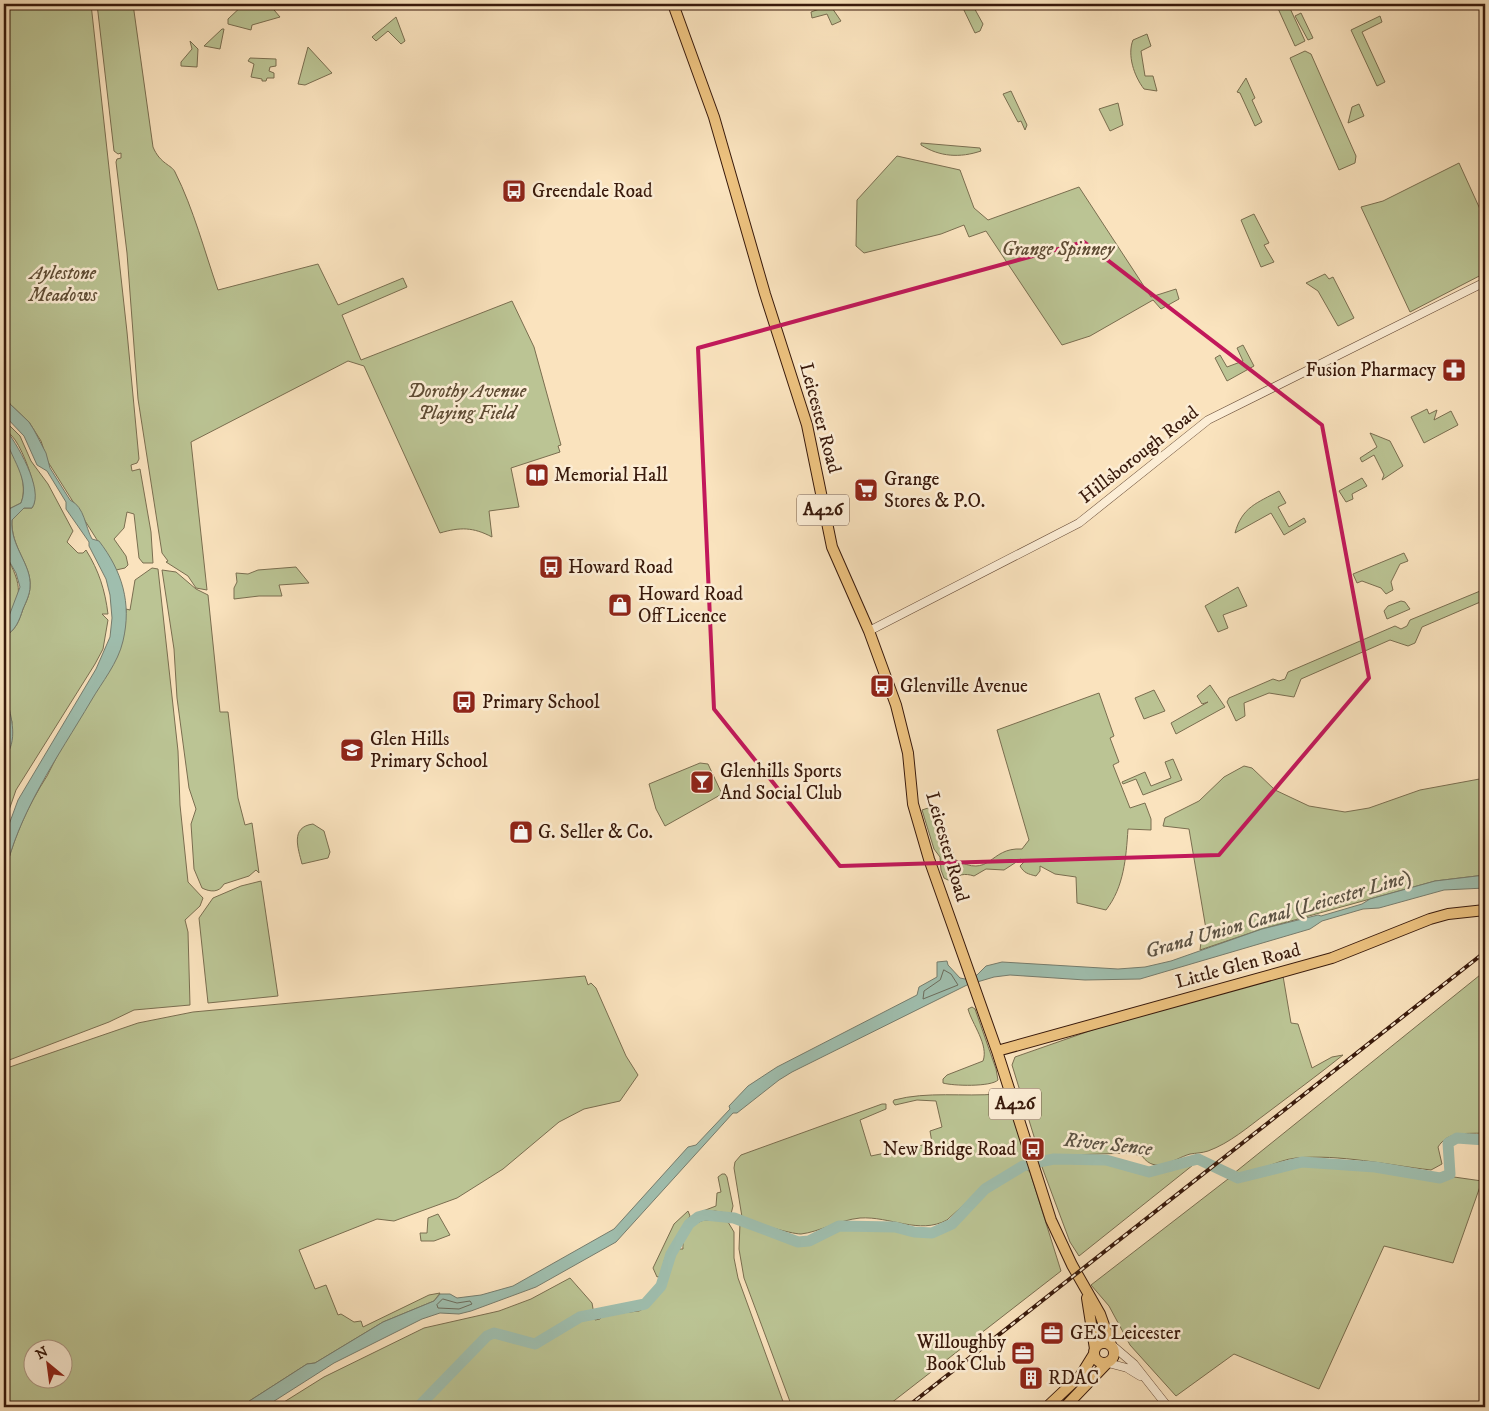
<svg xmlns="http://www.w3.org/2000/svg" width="1489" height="1411" font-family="'IM FELL DW Pica',serif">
<rect width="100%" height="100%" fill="#fae3be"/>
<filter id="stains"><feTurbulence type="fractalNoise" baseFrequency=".004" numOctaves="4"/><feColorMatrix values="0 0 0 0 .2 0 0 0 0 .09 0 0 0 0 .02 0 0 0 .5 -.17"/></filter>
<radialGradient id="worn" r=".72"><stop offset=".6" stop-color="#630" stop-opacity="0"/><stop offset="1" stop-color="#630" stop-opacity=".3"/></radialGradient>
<path fill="#bbc494" stroke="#7a6e50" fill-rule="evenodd" d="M4,4h87l36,328 12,127 -2,4 -6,2 1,6 8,-2 11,63 2,31h-10l-4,-5 -5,-44 -7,-2 -3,16 -10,11 12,17 2,9 -3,3 -9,2 -68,-108 -7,-21 -12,-19 -19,-18 -6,-11z
M97,4h36l20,143c7,17 19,18 22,25 19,38 29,78 43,118l100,-26 20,41 65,-27 4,9 -65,28 19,45 151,-59 22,46 27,98 -3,1 2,6 -49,16 8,39 -30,4 3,26c-19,-10 -32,-10 -52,-4l-76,-167 -16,-5 -157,81 16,148 -11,-2 -8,-12 -22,-14 2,-1 -6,-8 -24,-154 -11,-146 -11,-91 1,-3 4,-1v-5l-3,1 -4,-3z
M244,4h25l11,13 -28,8 -1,5 -23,-6v-5z
M961,4h11l11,20 -3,7 -5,2z
M1276,4h12l17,37 -10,5z
M830,5l11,16 -9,4 -5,-11 -15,4 -1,-6z
M1301,13l12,25 -5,2 -13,-24z
M1380,16l2,6 -20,10 23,50 -8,4 -26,-56z
M396,17l9,24 -4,3 -13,-13 -12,10 -4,-4z
M222,29h2l-4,20 -16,-3z
M1147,34l4,12 -10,5 4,25h8l4,15 -13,-2c-10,-13 -17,-34 -11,-49z
M190,41l8,8 -1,18 -16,-1v-4l11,-13z
M308,47l24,26 -27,12 -7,-1z
M1305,51l6,3 45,102 -1,7 -16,7 -49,-112z
M250,58l26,1v7l-6,1 -1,4 5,2v5h-7l-1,3h-4v-2l-11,-2 3,-13 -6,-3z
M1246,78l9,20 -3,2 10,22 -7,4 -15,-33 -3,-1z
M1011,91l16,34 -2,5 -4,-9 -3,1 -15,-28z
M1118,103l5,22 -13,6 -11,-22z
M1359,104l5,12 -16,7 4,-16z
M921,143l59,5 1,3c-21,7 -41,6 -60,-6z
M897,156l63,14 14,38 14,12 91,-33 72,110 25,-8 3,10 -18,10 -8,-9 -63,36 -28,9 -76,-114 -17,6 -5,-12 -23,9 -77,19 -8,-7 1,-46z
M1459,163l26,57v53l-75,39 -49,-105 22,-6z
M1254,214l15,29 -5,2 10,17 -13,5 -20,-47z
M1325,274l4,5 4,-2 21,41 -16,8 -20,-35 -12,-8z
M1243,345l11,21 -27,15 -12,-23 5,-3 7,12 16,-6 -6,-13z
M1427,409l2,5 8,-4 -3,10 17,-9 7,14 -34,18 -13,-26z
M4,420l16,16 11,25 17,23 25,47 -6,11 11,11h5l3,-3c13,21 19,40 22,64h-6l6,6 -5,29 -8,15 -79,126 -9,26h-3v-58l4,-4 4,-32 -8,-28v-57c12,-7 15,-16 19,-28 3,-7 7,-15 7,-22 2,-22 -20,-40 -18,-68l12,-11h8c9,-13 -7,-52 -15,-65 -5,-9 -13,-12 -13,-23z
M1370,433l20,8 13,25 -21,14 2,-5 -10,-20 -12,7 -2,-4 17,-11z
M4,439c11,15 25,44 17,64l-12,6 -5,8z
M1362,478l5,8 -15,8 1,5 -7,3 -7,-11z
M1279,491l7,12 -8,4 11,20 15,-9 2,4 -22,13 -13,-22 -36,20c7,-26 22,-30 44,-42z
M4,552c15,27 23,44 0,71z
M1404,553l4,8 -8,3 -9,18 2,8 -7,4 -5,-6 -19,-7 -5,2 -4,-9z
M296,567l13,16 -30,2 3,11h-23l-25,3v-11l3,-6 -1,-9 12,1 10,-4z
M152,568l6,1 20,182 2,54 8,77 15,16 -3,8 -15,14 3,12 2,73 -56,5 -25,12 -105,40v-184c7,-35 23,-71 43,-102l78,-154 1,-13 4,1 5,-30z
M162,570l14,2 20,17 12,6 12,117h8l10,86 7,27 7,-2 7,50 -3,-3 -7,6 -25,8c-5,9 -14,8 -22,4l-8,-19 -3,-45 5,-15 -7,-21 -12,-90 -3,-49z
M1238,587l9,19 -24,9 5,13 -10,4 -13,-26z
M1485,589v11l-63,27 -7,16 -7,3 -18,-6 -89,39 -7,18 -25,-4 -25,10 1,13 -9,5 -9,-19 2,-4 44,-19 6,2 6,-2 3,-7 107,-46 6,3 6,-3 3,-6z
M1401,601l4,1 5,7 -23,10 -3,-8 4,-5z
M1210,685l15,22 -49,27 -5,-11 37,-21 -6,2 -5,-8z
M1154,690l11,21 -21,8 -9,-21z
M1099,693l15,43 -4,2 9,24 -6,3 17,43 15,-5 6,16v11l-23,-1c-2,29 -4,58 -22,81l-29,-7 -1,-26 -21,-3 -15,-8v5l-4,5c-8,-2 -12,-3 -16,-10l4,-4 -3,-3 -17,11 -18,-1 -12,7c-9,-3 -17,-2 -22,6l-8,-4 -3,-8 -1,-13 -6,-8 -12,-39 6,-2c12,6 9,17 14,28 3,6 7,7 7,14l4,2 1,7c38,21 34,-12 68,-10l7,-9 -32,-110z
M1173,759l9,21 -39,15 -7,-16 -13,5 -1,-2 23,-10 6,14 20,-8 -6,-16z
M700,763l8,1 14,30 -57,32 -9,-17 -7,-25z
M1244,766l8,2 23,22 34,16 36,6 24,-4 51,-18 65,-12v97l-50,6 -173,48 -62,21 1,-8 6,-7 -18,-106 -26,-3 2,-8 34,-17 25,-24z
M313,824l11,7 6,21 -2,6 -26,6c-4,-16 -12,-37 11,-40z
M261,881l17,115 -70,7 -9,-85 14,-20 28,-12z
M1485,971v159l-2,3c-18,1 -35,-2 -45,14l4,17 -11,6c-44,-5 -91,-16 -135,-12 -21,2 -42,18 -63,16z
M585,976l3,9 3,-2 5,5 30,68 12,19 -18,26 -36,8 -25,13 -56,47 -46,29 -63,23 -17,-2 -78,31 16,39 11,-4 12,30 3,-1 13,8 7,-1 2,6 66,-32 11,-2 -6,8 -51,21 -68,41 -8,1 -67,43h-236v-338l134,-46 55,-11zM32,1348h30v30h-30z
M1283,976l8,47 7,1 14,44 20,-11 11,-2c-25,20 -51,39 -76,58 -19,14 -37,30 -59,38 -6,2 -12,2 -18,3 -17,5 -34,21 -48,2l-12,-3 -90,3 -28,-91 3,-8 106,-37z
M972,1007l3,2 21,60 2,11c-7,7 -45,6 -55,3v-4l4,-4 36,-14c6,-16 -11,-37 -15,-52z
M998,1094h4l5,6 18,52 1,9 -36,20 -43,39c-28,15 -57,-4 -87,-2 -21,2 -41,14 -59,16 -10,0 -51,-12 -59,-17l-8,-49 1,-6 6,-7 141,-51h4v5l-26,11 11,36 61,-13 -2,-12 12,-4 -6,-26 -19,-1 -22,5 -2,-3 1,-2c34,-9 69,-3 104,-6z
M1050,1161l66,1 36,12 32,-10 9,1 -114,91 -9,-14 -28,-75 1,-3z
M1292,1164l113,6 77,11 -29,82 -69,-17 -65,143 -85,-35 -58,42 -46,-51 -21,-39 -18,-21 137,-106 19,-2z
M1024,1167l6,5 31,99 -175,136h-94l-48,-129 -5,-29 1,-26 59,21 19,-4 23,-13 51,1 29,7 14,-1 18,-8 34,-37z
M722,1174h3l2,3 6,29 -2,8 -16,-3 -20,3 21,-8 1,-13 4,-1 -3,-15z
M688,1211l2,5 -25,42 -5,18 -3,1 -4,-9 21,-44z
M438,1214l12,21 -16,6h-13l-1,-8h7l1,-15z
M704,1220h17l7,2 6,10v26l4,20 47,129h-509l48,-30 100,-49 75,-17 32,-12 39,-21 22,25 3,17 5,-1 3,-4 36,-4 11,-6 14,-18 3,-18 11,-20h5c-1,-14 7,-24 21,-29z"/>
<path fill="#9fbeae" stroke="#767c6d" d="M4,393l6,11 19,18 5,8 12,23 4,15 20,32c15,7 15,27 22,39l7,2c23,30 33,62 24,100 -5,22 -21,41 -32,60 -33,56 -74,113 -87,177v-40l14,-38 78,-131 14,-32 2,-19 -2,-23 -4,-16 -17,-33v-4l-23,-33v-7l-19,-31 -10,-6 -13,-29 -20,-21z
M4,427c12,15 41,63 28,81h-8l-12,12c-2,27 20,44 18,67 0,7 -4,15 -7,22 -4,12 -7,21 -19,28v-14l5,-7 11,-29 -4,-14 -12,-21v-35l5,-8 12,-6c11,-27 -17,-51 -17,-76z
M4,694l3,4c4,20 12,43 -3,60z
M1485,875v13l-41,2 -65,18 -16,1 -41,12 -12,8 -170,50 -55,1 -75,-5 -16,2 -27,8 -175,87 -13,8 -42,33h-4l-117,129 -80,45 -65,24 -12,3 -19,-1 -18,6 -88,44 -66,42 -28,2 67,-43 8,-1 68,-41 51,-21 6,-7h10l7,4 24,-3 32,-9 101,-57 74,-82 8,-2 34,-36 -1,-3 19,-20 29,-19 140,-72 2,-8 18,-10v-15l10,-1 1,4 12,13 5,1 12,-4 9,-9 16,-4 116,7 27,-2 26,-6 91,-32 56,-14 3,1 41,-12 8,-5 65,-18z"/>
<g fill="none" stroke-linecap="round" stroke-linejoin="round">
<path stroke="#6c6c5c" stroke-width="1" d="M944,970l7,4 7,11 -35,14 1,-8 16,-11z
M443,1299l14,4 13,-2 2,3 -13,5 -21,-1 -1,-3z"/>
<path stroke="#9fbeae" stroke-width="11" d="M418,1407l69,-71 7,-3 41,11 45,-27 65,-13 16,-18 10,-32 18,-30 9,-7 7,-2 29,3 64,24 11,-1 30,-15 56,1 19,5 18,1 20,-9 33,-35 38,-23 21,-5 10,-2 52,1 43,12 49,-13 40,19 64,-16 73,5 65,11 10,-4 -2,-31 9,-5 28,2"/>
<g stroke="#684c38" stroke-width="9">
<path id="minor" d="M869,631l210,-108 129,-103 277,-138
M1113,1346l21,18 34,43
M1108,1363l19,5 13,8"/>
</g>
<g stroke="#38190b" stroke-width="12">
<path id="major" d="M673,4l41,113 51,177 42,131 25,122 37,84 27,74 12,48 5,51 16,55 68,192 54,169 21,45 28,49 11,31
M997,1051l335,-93 98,-39 18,-5 37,-4
M1087,1298l8,51
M1094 1353a10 10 0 1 1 20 0a10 10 0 1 1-20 0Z
M1047,1407l34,-32 13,-21
M1065,1407l42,-44"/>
</g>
<use href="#minor" stroke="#fcedd5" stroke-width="8"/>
<use href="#major" stroke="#edc27f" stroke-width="10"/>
<g stroke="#38190b" stroke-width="4">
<path id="rail" d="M907,1407l578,-455"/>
</g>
<use href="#rail" stroke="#fcedd5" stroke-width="2" stroke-dasharray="5.5" stroke-linecap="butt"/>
</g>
<path fill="none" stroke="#c2185b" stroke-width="4" stroke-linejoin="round" d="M1084,242l238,183 47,253 -150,177 -379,11 -126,-157 -16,-361z"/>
<defs>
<g id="bus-square" transform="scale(1.25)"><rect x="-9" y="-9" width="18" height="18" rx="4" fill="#8f2418" stroke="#fcedd5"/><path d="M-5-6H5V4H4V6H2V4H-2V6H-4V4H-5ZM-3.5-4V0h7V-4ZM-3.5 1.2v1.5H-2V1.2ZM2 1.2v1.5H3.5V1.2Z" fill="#fff"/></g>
<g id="pharmacy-square" transform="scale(1.25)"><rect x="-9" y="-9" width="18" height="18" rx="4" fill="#8f2418" stroke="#fcedd5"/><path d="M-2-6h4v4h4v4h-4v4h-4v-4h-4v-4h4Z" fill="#fff"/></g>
<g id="library-square" transform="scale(1.25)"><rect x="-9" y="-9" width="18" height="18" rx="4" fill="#8f2418" stroke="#fcedd5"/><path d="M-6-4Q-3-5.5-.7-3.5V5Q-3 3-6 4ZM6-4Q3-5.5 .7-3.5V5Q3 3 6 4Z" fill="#fff"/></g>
<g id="supermarket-square" transform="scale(1.25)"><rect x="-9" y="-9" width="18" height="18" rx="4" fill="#8f2418" stroke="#fcedd5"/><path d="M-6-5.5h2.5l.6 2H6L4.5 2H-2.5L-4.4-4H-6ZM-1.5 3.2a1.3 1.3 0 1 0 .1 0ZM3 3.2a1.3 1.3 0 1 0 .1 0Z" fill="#fff"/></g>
<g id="shop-square" transform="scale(1.25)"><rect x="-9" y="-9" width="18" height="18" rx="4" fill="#8f2418" stroke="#fcedd5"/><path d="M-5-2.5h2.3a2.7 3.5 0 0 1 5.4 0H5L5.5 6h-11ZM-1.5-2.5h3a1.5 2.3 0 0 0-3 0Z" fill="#fff"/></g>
<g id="school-square" transform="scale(1.25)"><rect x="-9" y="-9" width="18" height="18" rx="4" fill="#8f2418" stroke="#fcedd5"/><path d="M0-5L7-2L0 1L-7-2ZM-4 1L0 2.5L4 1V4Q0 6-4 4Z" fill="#fff"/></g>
<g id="bar-square" transform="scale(1.25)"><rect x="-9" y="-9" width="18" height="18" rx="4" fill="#8f2418" stroke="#fcedd5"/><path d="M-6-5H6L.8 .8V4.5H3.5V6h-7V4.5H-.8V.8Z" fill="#fff"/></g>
<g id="office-square" transform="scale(1.25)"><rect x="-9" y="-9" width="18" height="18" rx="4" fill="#8f2418" stroke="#fcedd5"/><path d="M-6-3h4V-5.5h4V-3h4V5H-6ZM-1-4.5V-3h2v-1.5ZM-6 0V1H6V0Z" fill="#fff"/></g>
<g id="building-square" transform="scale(1.25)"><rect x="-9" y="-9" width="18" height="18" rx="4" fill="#8f2418" stroke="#fcedd5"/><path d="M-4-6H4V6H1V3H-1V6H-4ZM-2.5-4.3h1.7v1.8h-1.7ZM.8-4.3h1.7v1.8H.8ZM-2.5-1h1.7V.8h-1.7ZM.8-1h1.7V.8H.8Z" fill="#fff"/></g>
</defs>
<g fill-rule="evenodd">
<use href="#bus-square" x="514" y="191"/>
<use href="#pharmacy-square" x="1454" y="370"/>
<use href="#library-square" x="537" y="475"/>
<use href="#supermarket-square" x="866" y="490"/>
<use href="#bus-square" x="551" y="567"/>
<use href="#shop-square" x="620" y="605"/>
<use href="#bus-square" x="882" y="686"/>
<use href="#bus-square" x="464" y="702"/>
<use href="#school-square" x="352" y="750"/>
<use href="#bar-square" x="702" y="782"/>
<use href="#shop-square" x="521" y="832"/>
<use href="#bus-square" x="1033" y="1149"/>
<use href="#office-square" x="1052" y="1333"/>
<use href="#office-square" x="1023" y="1353"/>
<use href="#building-square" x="1031" y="1378"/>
</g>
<g text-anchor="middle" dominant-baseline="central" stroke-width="5" stroke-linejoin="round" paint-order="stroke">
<g fill="#fcedd5" stroke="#735948" stroke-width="1">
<rect x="797" y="494.5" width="52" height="31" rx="4"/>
<rect x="989" y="1088.5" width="52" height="31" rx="4"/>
</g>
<g font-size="18" font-weight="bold" fill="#38190b">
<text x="823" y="510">A426</text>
<text x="1015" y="1104">A426</text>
</g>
<g font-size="19" fill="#38190b" stroke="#fcedd5" text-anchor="start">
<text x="532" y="191">Greendale Road</text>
<text x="1436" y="370" text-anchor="end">Fusion Pharmacy</text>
<text x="554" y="475">Memorial Hall</text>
<text x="884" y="479">Grange<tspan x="884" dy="22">Stores &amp; P.O.</tspan></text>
<text x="568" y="567">Howard Road</text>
<text x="638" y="594">Howard Road<tspan x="638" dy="22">Off Licence</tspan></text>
<text x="900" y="686">Glenville Avenue</text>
<text x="482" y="702">Primary School</text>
<text x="370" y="739">Glen Hills<tspan x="370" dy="22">Primary School</tspan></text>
<text x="720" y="771">Glenhills Sports<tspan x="720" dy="22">And Social Club</tspan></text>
<text x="538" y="832">G. Seller &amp; Co.</text>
<text x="1016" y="1149" text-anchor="end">New Bridge Road</text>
<text x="1070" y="1333">GES Leicester</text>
<text x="1006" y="1342" text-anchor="end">Willoughby<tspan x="1006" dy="22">Book Club</tspan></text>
<text x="1048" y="1378">RDAC</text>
</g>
<g font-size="19" font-style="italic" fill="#5f4c34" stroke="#fcedd5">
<text x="1058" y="249">Grange Spinney</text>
<text x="63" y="273">Aylestone<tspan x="63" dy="22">Meadows</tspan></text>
<text x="467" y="391">Dorothy Avenue<tspan x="467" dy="22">Playing Field</tspan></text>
</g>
<g font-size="19" fill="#38190b" stroke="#fcedd5">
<text transform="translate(820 418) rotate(75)">Leicester Road</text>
<text transform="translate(1139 455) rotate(-38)">Hillsborough Road</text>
<text transform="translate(947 847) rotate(74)">Leicester Road</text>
<text transform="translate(1238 966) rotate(-15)">Little Glen Road</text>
</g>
<g font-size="20" font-style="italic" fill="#5c5344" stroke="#fcedd5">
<text transform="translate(1278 915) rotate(-16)">Grand Union Canal (Leicester Line)</text>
<text transform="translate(1108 1145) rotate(6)">River Sence</text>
</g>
</g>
<rect width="1489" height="1411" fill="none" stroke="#fae3be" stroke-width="20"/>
<rect x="5" y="5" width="1479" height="1401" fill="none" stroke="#38190b" stroke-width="2.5"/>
<rect x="10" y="10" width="1469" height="1391" fill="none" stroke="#38190b"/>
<g transform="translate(48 1364) rotate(331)"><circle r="24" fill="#fcedd5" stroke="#ae9884"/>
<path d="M0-4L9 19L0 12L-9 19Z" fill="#8f2418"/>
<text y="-8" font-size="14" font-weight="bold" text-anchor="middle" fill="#38190b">N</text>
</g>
<rect width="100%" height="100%" filter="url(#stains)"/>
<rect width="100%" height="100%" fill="url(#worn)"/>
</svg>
